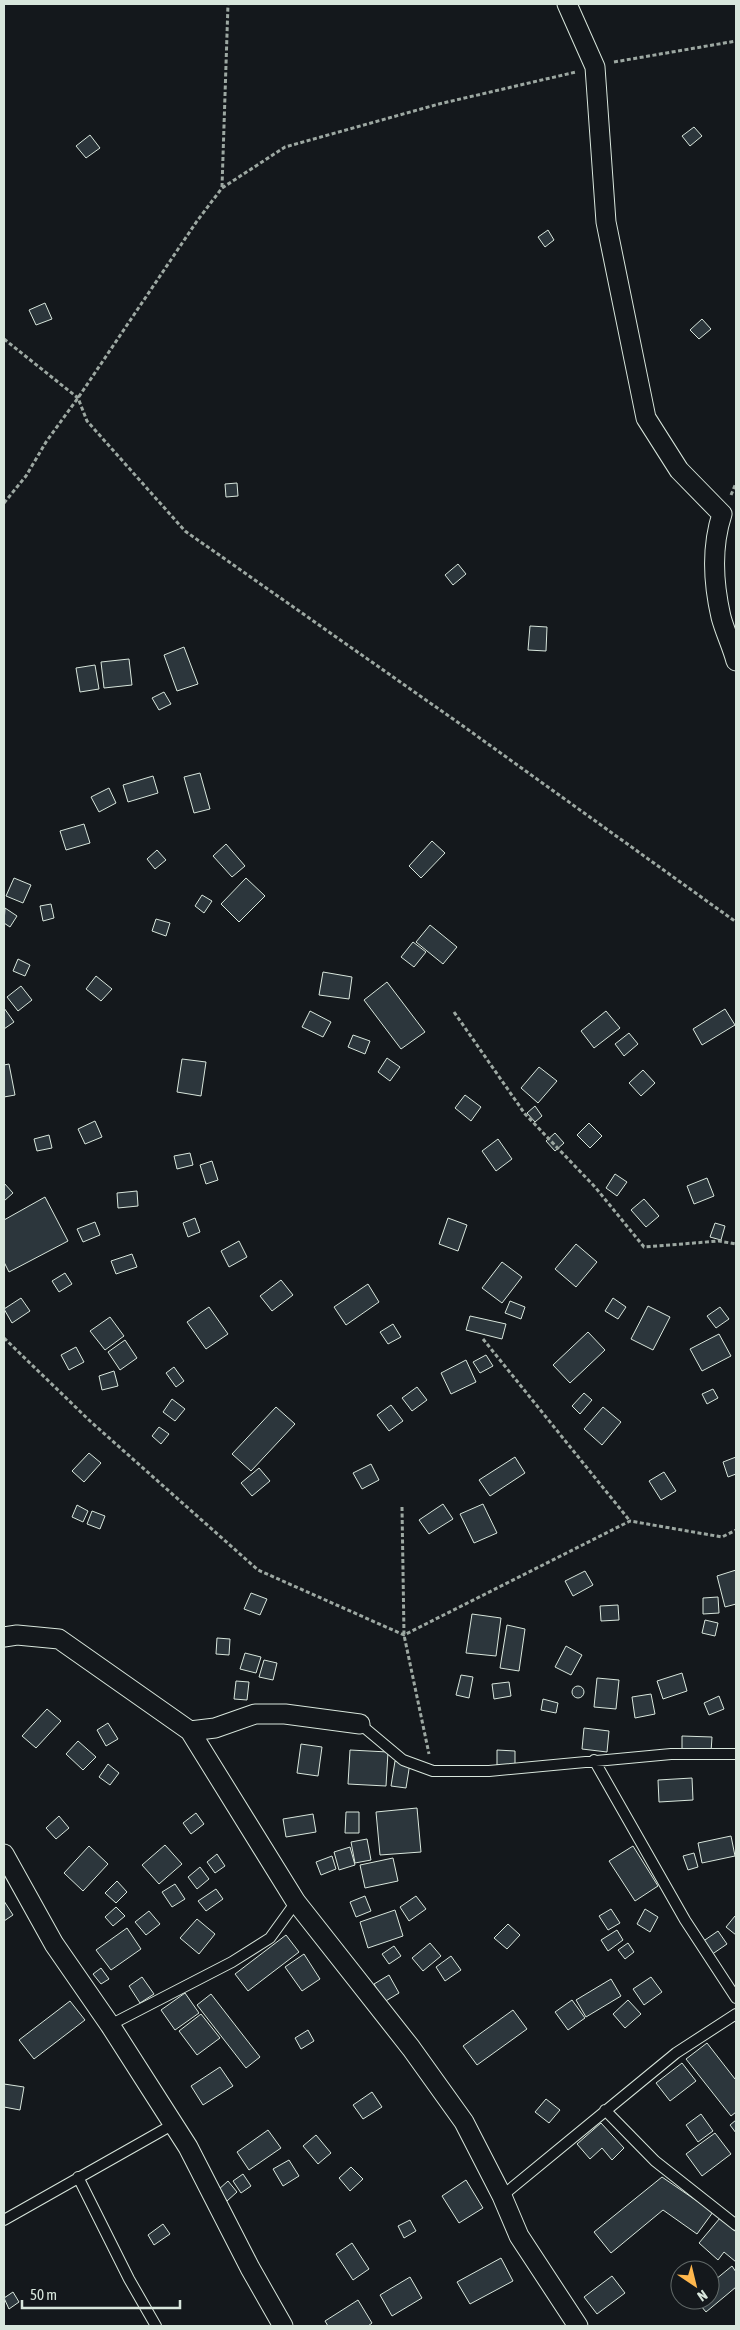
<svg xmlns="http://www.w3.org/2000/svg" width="740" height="2330" font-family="'Asap Condensed',sans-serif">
<rect width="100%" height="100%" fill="#14181c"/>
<path fill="#2c363c" stroke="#d8e6dc" d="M694,127l8,9 -12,10 -8,-10z
M90,135l10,13 -14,10 -10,-12z
M548,230l6,10 -9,7 -7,-10z
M45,303l7,16 -16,6 -7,-15z
M702,319l9,10 -12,10 -9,-9z
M237,483l1,13 -12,1 -1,-13z
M458,564l8,10 -13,11 -8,-10z
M530,626l17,1 -1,24 -18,-1z
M184,647l14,37 -21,7 -13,-36z
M129,659l3,26 -28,3 -3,-26z
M95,665l4,24 -19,3 -4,-24z
M164,692l7,12 -12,6 -7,-12z
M200,773l10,36 -16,4 -10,-36z
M153,776l5,17 -30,9 -5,-17z
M109,788l7,15 -17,9 -8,-15z
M84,824l6,19 -24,7 -6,-19z
M432,841l13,12 -24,25 -12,-12z
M226,844l19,22 -13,11 -19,-21z
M157,850l9,10 -11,9 -8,-10z
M14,878l17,7 -8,18 -17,-7z
M246,878l19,18 -26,26 -18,-18z
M202,895l10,6 -8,12 -9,-7z
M51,904l3,14 -11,3 -3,-15z
M5,908l12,8 -7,11 -6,-4z
M156,919l14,4 -4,13 -14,-5z
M430,925l27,22 -14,17 -27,-22z
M413,942l13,10 -12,15 -13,-10z
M18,959l12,6 -5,11 -12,-5z
M323,972l29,5 -3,22 -30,-4z
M96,976l16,13 -11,12 -15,-12z
M387,982l38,50 -24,17 -37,-49z
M21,986l11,14 -14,11 -11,-14z
M4,1008l10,14 -10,7z
M725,1009l10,16 -33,20 -9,-16z
M310,1011l21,11 -8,15 -21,-10z
M606,1011l14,17 -26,20 -13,-17z
M629,1033l9,11 -14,12 -9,-12z
M353,1035l17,6 -5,13 -17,-7z
M387,1058l13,9 -10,14 -12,-9z
M182,1059l24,3 -5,34 -24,-4z
M9,1064l6,31 -11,2v-32z
M539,1067l18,14 -19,22 -17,-15z
M643,1070l12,13 -14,13 -12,-13z
M465,1095l16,12 -10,14 -16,-13z
M535,1106l7,10 -7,6 -8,-9z
M95,1121l7,16 -17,7 -7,-15z
M589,1123l13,13 -12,12 -13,-13z
M555,1133l9,10 -9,8 -9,-10z
M49,1135l3,13 -15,3 -3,-12z
M498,1139l14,20 -16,12 -14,-20z
M190,1153l3,12 -16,4 -3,-13z
M212,1161l6,19 -12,4 -6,-19z
M615,1174l12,8 -10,14 -11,-8z
M707,1178l7,18 -20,8 -7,-18z
M4,1183l9,10 -9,8z
M137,1191l1,15 -20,2 -1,-15z
M45,1197l23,44 -59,31 -5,-10v-42z
M644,1199l15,17 -13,11 -15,-17z
M195,1218l5,14 -12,5 -5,-14z
M448,1218l19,7 -9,26 -19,-7z
M95,1222l5,13 -17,7 -6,-13z
M715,1223l10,3 -4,14 -11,-3z
M239,1241l8,16 -18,10 -8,-16z
M576,1244l21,18 -21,25 -21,-18z
M132,1254l5,13 -21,7 -5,-13z
M502,1262l20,15 -20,26 -20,-15z
M65,1273l7,11 -13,8 -7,-11z
M281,1280l12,15 -21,16 -12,-15z
M368,1284l11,18 -33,23 -12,-18z
M21,1298l9,13 -18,12 -8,-14z
M613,1298l13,9 -8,12 -13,-8z
M510,1301l15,6 -4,12 -16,-6z
M648,1306l22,11 -17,33 -22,-11z
M209,1307l19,27 -22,15 -19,-27z
M720,1307l9,12 -13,9 -9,-12z
M470,1316l36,8 -4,15 -36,-9z
M110,1317l14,19 -19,14 -15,-19z
M393,1324l8,13 -13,7 -8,-12z
M588,1332l17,18 -35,33 -17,-18z
M719,1334l12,22 -29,15 -12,-22z
M125,1340l12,18 -17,12 -12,-18z
M76,1347l8,15 -15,8 -8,-15z
M486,1355l7,11 -13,7 -7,-11z
M466,1360l10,22 -25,12 -10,-21z
M174,1367l10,14 -8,6 -10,-14z
M114,1371l4,15 -16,4 -3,-14z
M417,1387l10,13 -15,11 -10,-13z
M713,1389l5,9 -11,6 -5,-10z
M584,1393l8,7 -12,14 -8,-8z
M172,1399l13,10 -10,12 -12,-9z
M391,1405l12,16 -14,10 -12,-16z
M276,1407l19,17 -44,47 -19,-17z
M603,1407l18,15 -19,23 -18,-16z
M159,1427l10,7 -8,10 -9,-8z
M89,1453l12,10 -17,19 -12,-11z
M515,1457l10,16 -35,23 -11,-16z
M736,1457v17l-8,3 -5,-15z
M371,1464l8,16 -17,9 -9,-16z
M259,1468l11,13 -18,15 -11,-13z
M664,1472l12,19 -15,9 -12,-19z
M443,1504l10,15 -24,15 -10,-14z
M483,1504l14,29 -23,10 -14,-29z
M77,1505l11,6 -5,11 -11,-5z
M92,1511l13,5 -5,13 -13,-5z
M736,1570v34l-11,3 -8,-31z
M585,1571l8,14 -20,11 -8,-15z
M251,1593l16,6 -7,16 -16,-6z
M718,1597l1,16 -16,1v-16z
M618,1605l1,15 -18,1 -1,-15z
M472,1614l29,4 -5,38 -30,-3z
M705,1620l13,3 -3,13 -13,-3z
M507,1625l18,4 -6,42 -19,-3z
M217,1638l13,1 -1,16 -13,-1z
M566,1646l16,9 -11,20 -16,-8z
M245,1653l16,4 -5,16 -16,-4z
M264,1660l13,3 -4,17 -14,-3z
M682,1673l5,18 -24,8 -6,-18z
M461,1675l12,2 -4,21 -13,-3z
M597,1678l22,2 -3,29 -22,-2z
M236,1681l13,1 -2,18 -13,-1z
M509,1682l2,14 -17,3 -2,-15z
M572 1692a6 6 0 1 1 12 0a6 6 0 1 1-12 0Z
M651,1694l4,20 -20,4 -3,-21z
M719,1696l5,13 -15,6 -5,-12z
M543,1699l15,4 -2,10 -15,-3z
M47,1709l14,12 -25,27 -14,-12z
M108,1723l10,16 -12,7 -9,-16z
M584,1728l25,3 -2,21 -25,-3z
M682,1736l30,1 -1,15 -29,-1z
M78,1741l18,16 -13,13 -17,-16z
M301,1744l21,3 -4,29 -21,-3z
M350,1750l38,2 -2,34 -38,-2z
M497,1750l18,1v14h-18z
M395,1761l15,2 -4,25 -15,-2z
M108,1764l11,9 -9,12 -11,-8z
M692,1778l1,22 -34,2 -1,-22z
M417,1808l4,44 -41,3 -4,-43z
M346,1812h13v21h-14z
M196,1813l8,11 -13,10 -8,-11z
M313,1814l3,18 -30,5 -3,-18z
M59,1816l10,12 -13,11 -10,-11z
M731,1836l4,20 -33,7 -4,-20z
M367,1839l4,21 -16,3 -4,-21z
M165,1845l17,19 -23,20 -17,-19z
M89,1846l19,18 -25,27 -19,-18z
M633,1846l25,40 -23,15 -26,-40z
M350,1847l5,18 -16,5 -5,-18z
M694,1853l4,14 -10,3 -5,-14z
M217,1854l8,12 -10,7 -8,-11z
M332,1856l4,13 -15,6 -5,-13z
M393,1858l5,23 -33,7 -5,-23z
M200,1867l9,12 -12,10 -9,-12z
M117,1881l10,11 -11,11 -11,-10z
M175,1884l10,15 -13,8 -10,-15z
M216,1889l7,10 -17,12 -8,-10z
M365,1896l6,15 -15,6 -6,-15z
M416,1896l10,13 -17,12 -9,-14z
M4,1901l9,14 -9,6z
M116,1907l9,9 -12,10 -8,-9z
M611,1909l9,14 -12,7 -9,-14z
M645,1909l13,8 -8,15 -13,-8z
M395,1910l8,26 -35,12 -8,-26z
M149,1911l11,13 -14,11 -11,-13z
M735,1916l1,1v18l-10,-8z
M197,1919l18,15 -16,20 -19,-16z
M508,1924l12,11 -13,14 -13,-11z
M127,1928l14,21 -30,21 -15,-20z
M617,1930l6,10 -15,11 -7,-11z
M718,1931l9,13 -16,11 -9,-13z
M286,1935l13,17 -51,39 -13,-17z
M430,1943l11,13 -18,15 -11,-13z
M628,1943l6,9 -9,7 -7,-9z
M394,1946l7,10 -12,8 -7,-10z
M304,1954l16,25 -18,12 -17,-24z
M451,1956l10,14 -16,11 -9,-14z
M101,1968l8,11 -8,5 -8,-10z
M389,1975l10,18 -15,9 -10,-18z
M142,1977l12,17 -14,9 -11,-17z
M651,1977l11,15 -18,13 -11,-16z
M611,1979l10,17 -35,21 -10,-17z
M185,1993l14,20 -24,17 -14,-20z
M211,1994l49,63 -14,11 -49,-63z
M572,2000l13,18 -17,12 -13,-18z
M628,2000l13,14 -16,14 -12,-14z
M70,2001l15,19 -51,39 -15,-19z
M513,2010l14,19 -50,36 -14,-19z
M201,2014l19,24 -23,17 -18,-24z
M308,2030l6,11 -13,8 -6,-11z
M707,2043l28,36 1,-1v34l-5,4 -45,-57z
M682,2063l14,18 -26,20 -14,-18z
M220,2067l13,19 -30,19 -12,-19z
M4,2084l20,3 -4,23 -16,-3z
M372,2092l10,15 -19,12 -10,-14z
M546,2099l14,11 -11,13 -14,-11z
M701,2114l12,17 -15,11 -12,-17z
M736,2120v13l-6,-8z
M601,2123l23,25 -12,12 -10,-12 -12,11 -13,-15z
M268,2130l13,18 -32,22 -12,-18z
M715,2133l16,21 -29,22 -16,-22z
M316,2135l15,18 -13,11 -15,-18z
M289,2160l10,16 -16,10 -10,-17z
M351,2167l12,12 -13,12 -11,-13z
M243,2174l8,12 -10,7 -8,-12z
M662,2177l51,35 -16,22 -34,-24 -52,43 -17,-21z
M466,2180l17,28 -24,15 -17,-27z
M228,2181l9,11 -10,9 -9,-11z
M720,2218l16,14v30l-12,-10 -6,8 -19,-17z
M410,2220l6,11 -12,7 -6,-12z
M163,2224l7,10 -16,11 -6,-10z
M352,2243l17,26 -16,11 -17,-26z
M501,2258l12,23 -43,23 -13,-22z
M732,2266l4,6v15l-30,25 -10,-12h14v-16z
M612,2276l13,17 -28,21 -13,-17z
M410,2277l12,21 -30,18 -12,-21z
M13,2292l6,10 -10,7 -5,-11z
M358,2300l14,23 -4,3h-40l-3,-5z"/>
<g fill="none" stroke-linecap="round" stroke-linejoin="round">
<g stroke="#d8e6dc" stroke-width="12">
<path id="service" d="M360,1724l43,36 30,11h56l182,-17h65
M594,1760l91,160 51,78
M110,2025l122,-63 38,-24 26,-36
M605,2110l50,51 81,64
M78,2177l51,102 27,47
M502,2196l174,-143 60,-39
M4,2220l168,-95"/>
</g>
<g stroke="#d8e6dc" stroke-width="21">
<path id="minor" d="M567,4l28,63 11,155 40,196 33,52 43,44c-11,34 -9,68 -1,103 4,15 11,29 15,44
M4,1637l13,-2 42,4 131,92 25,-3 40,-14h30l75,10
M190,1731l106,171 115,146 53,74 38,74 17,40 59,90
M4,1854l50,90 56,81 78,122 62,121 33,58"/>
</g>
<path stroke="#9da8a2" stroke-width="3" stroke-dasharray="4 2.5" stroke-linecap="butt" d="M614,62l122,-21
M222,187l6,-183
M4,339l74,59 9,23 98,110 278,195 273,196
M731,495l5,-12
M4,503l22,-27 20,-34 32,-44 119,-177 25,-33 63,-41 154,-43 137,-32
M454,1012l71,102 70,73 49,60 75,-6 17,3
M4,1338l86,83 168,149 146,65 226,-114 92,16 14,-7
M483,1339l147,182
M402,1507l2,128 25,119"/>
<use href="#service" stroke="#14181c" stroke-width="10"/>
<use href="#minor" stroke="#14181c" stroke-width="19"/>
</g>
<rect width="740" height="2330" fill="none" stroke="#d8e6dc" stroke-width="10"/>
<g transform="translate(695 2285) rotate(145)"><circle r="24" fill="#14181c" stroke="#626a69"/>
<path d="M0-4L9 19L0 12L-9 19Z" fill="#ffb74d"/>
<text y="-8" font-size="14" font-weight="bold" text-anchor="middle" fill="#d8e6dc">N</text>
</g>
<path d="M22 2300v8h158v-8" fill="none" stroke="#d8e6dc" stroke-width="2.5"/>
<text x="30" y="2300" font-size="15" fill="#d8e6dc" stroke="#14181c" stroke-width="4" paint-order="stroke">50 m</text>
</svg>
